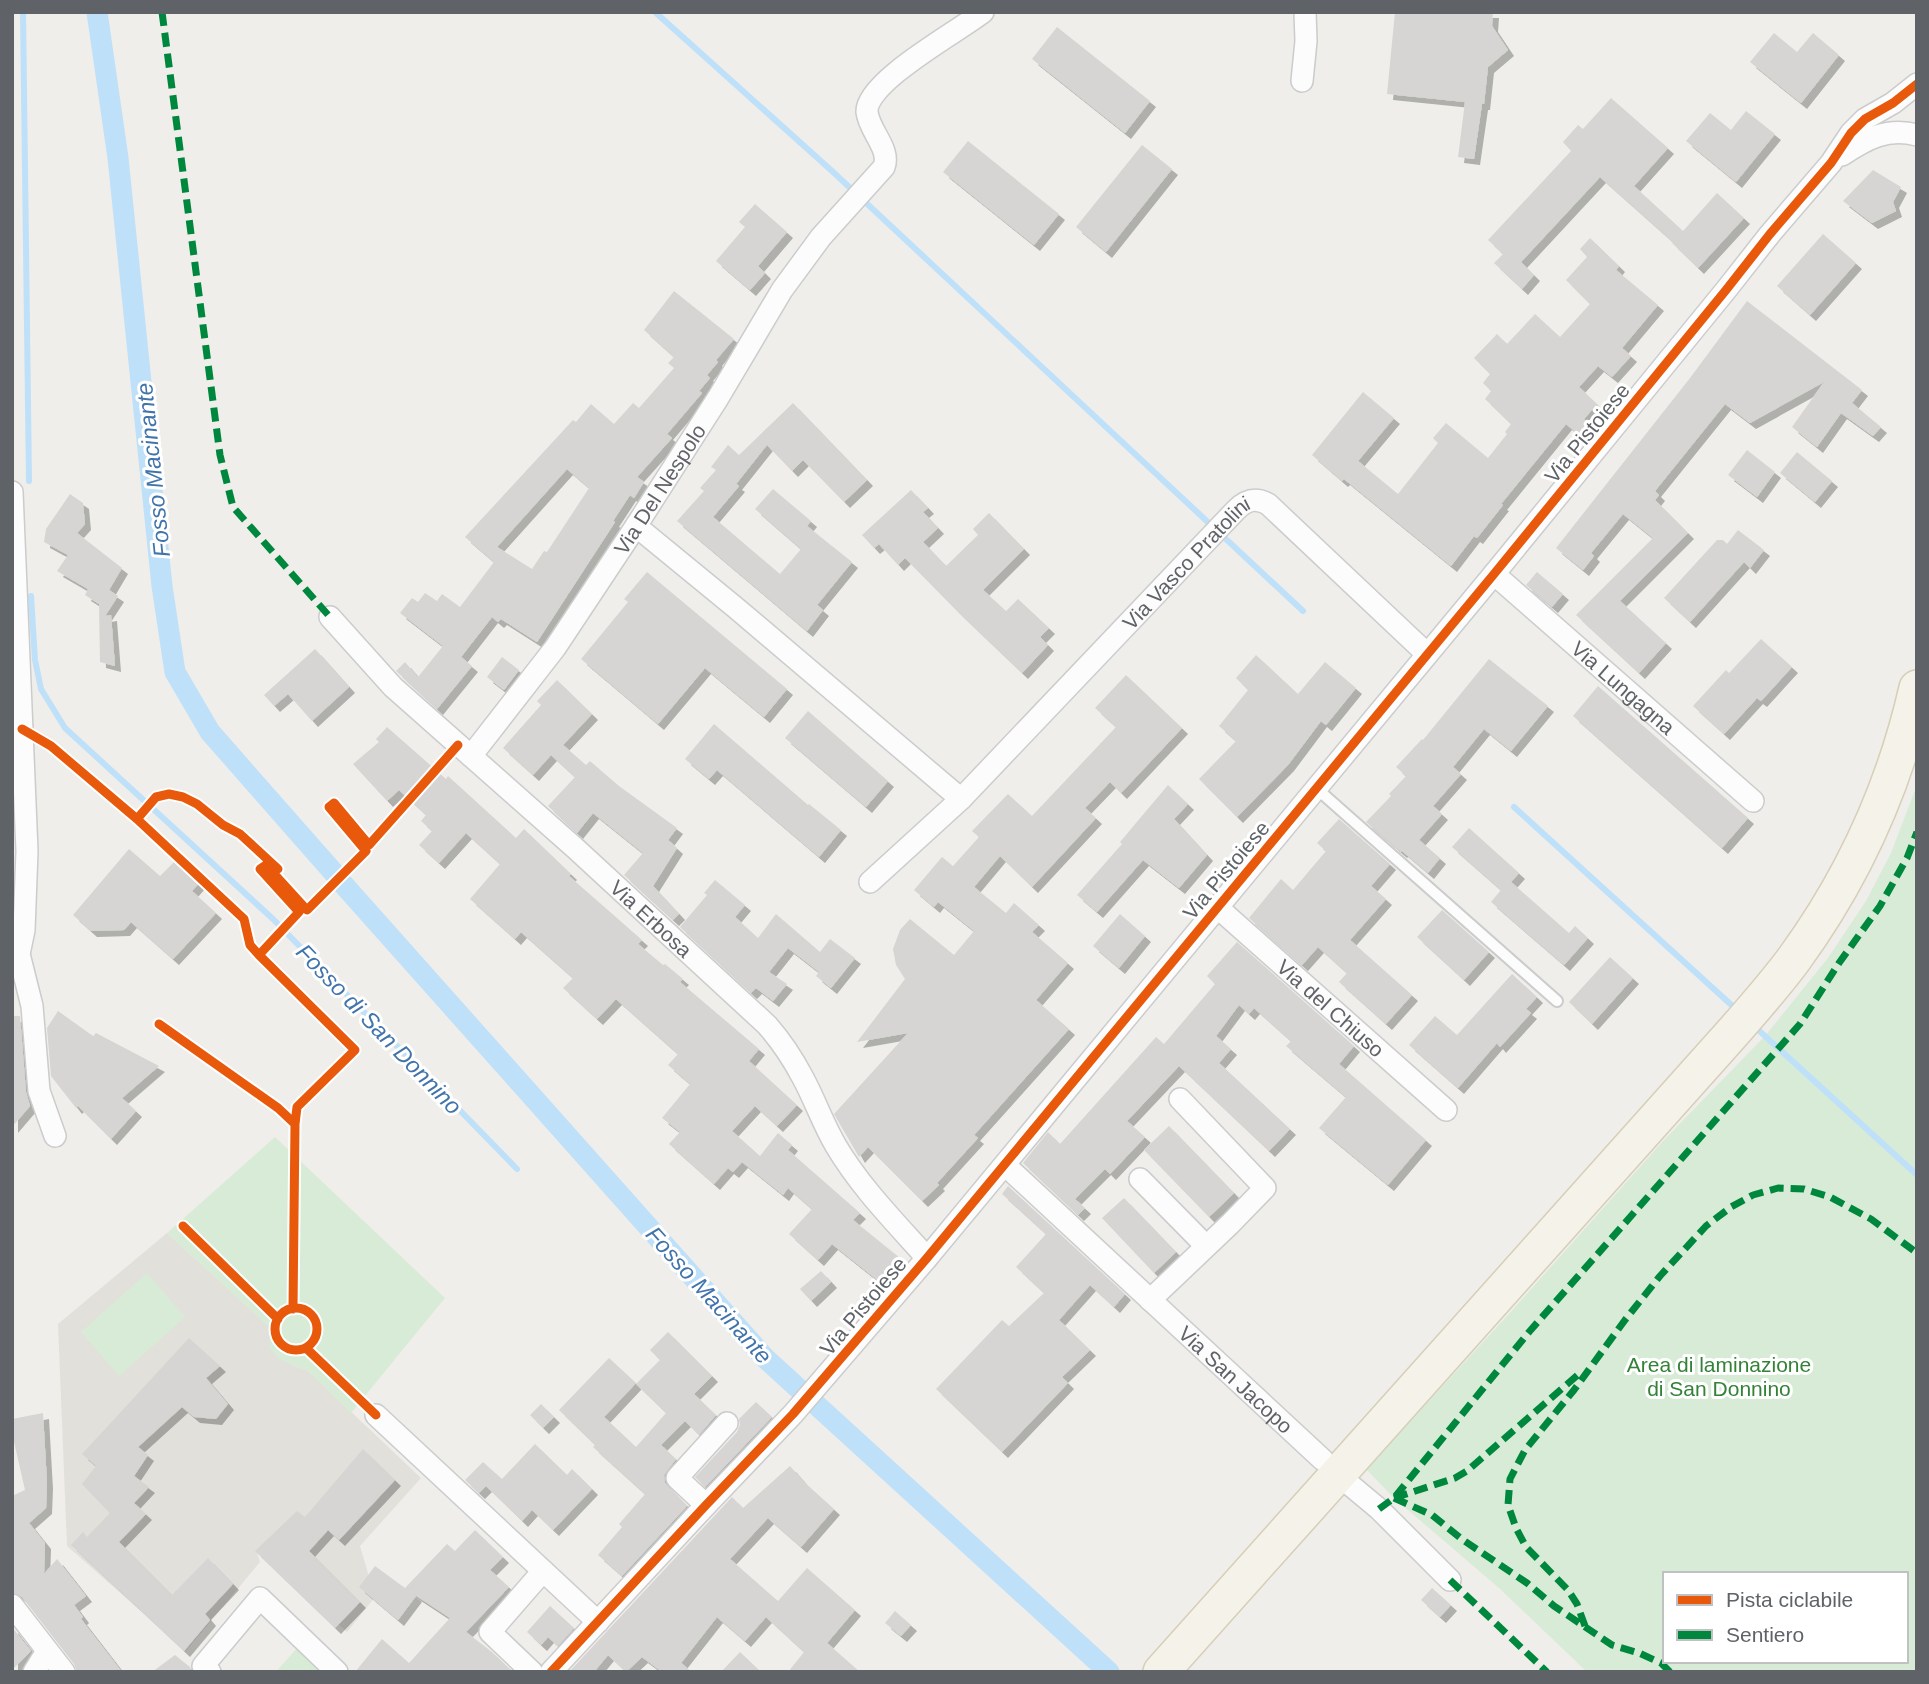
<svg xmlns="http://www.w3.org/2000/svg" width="1929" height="1684" font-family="Helvetica,sans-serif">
<defs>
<filter id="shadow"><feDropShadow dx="6" dy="6" stdDeviation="0" flood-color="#0004"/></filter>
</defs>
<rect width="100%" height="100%" fill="#efeeea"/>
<path fill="#e2e0da" d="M167,1233l103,94v21l23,18 14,4 114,108 -61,68 15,51 -28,35 -90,-79 3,9 -74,89 -119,-105 -9,-222z"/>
<path fill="#d8ebd6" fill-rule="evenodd" d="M1917,785v887h-330l-88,-84 -105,-90 -28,-29 142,-154 156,-175 101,-104 63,-78 38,-57 25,-48zM1665,1574h241v87h-241z
M275,1137l170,161 -94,115 -44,-43 -14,-4 -15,-8 -8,-10 -1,-21 -102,-94z
M147,1273l38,44 -66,59 -38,-44z
M297,1648l28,24h-49z"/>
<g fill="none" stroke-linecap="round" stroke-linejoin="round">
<path stroke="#bfe0f9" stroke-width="6" d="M23,12l6,469
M655,12l177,159 471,440
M31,596l4,64 6,29 24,39 208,191 244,250
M1514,807l224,204
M1753,1025l164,150"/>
<path stroke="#bfe0f9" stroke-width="21" d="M97,12l21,146 44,428 13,86 35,60 124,141
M343,884l422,474 344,314"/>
</g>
<path fill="#d6d5d3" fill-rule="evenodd" filter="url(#shadow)" d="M1395,12h98l-1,14 16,24 -20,17 -4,37h-2l-8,55 -16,-2 7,-55 -78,-8z
M1057,27l93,74 -25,32 -93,-74z
M1774,33l23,19 16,-19 26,22 -38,48 -51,-41z
M1611,98l57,50 -34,38 49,45 34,-38 27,25 -46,50 -26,-25 1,-1 -73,-65 -79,85 13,13 -12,14 -28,-26 9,-9 -15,-14 83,-89 -8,-9 15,-17 5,4z
M1746,111l29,23 -39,48 -50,-41 24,-28 21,17z
M968,141l91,73 -25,31 -91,-73z
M1142,145l30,24 -66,83 -30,-25z
M1873,170l28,17 -8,15 3,9 -24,12 -29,-22z
M755,204l32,28 -29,34 7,7 -15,17 -34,-29 29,-34 -6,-5z
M1823,234l33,29 -46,52 -33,-29z
M1590,238l29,28 -3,4 42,35 -36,43 9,8 -19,21 -14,-11 -19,21 18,17 -13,15 4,4 -10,11 -12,-10 -65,80 2,1 -26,33 -3,-2 -23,30 -107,-87 -2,2 -30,-26 51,-63 31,26 -36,43 40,33 40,-51 -5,-5 13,-15 42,35 19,-24 -2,-2 6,-8 -26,-25 6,-8 -8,-8 7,-9 -16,-16 23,-24 10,10 28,-30 25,23 30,-33 -24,-24 21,-23 -7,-8z
M674,291l60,48 -18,21 2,2 -11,13 3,3 -11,13 3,2 -35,41 5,4 -35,39 7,5 -10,16 -4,-3 -17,26 2,1 -78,120 -36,-23 -3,3 -6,-5 -31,40 11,9 -35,43 -41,-38 9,-9 13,15 25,-31 -43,-33 12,-15 6,4 7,-9 12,8 5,-7 18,13 34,-45 -29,-25 108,-117 3,2 15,-18 23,20 19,-21 6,5 35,-40 -6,-5 6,-6 -30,-27zM567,469l22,19 -42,64 -3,-1 -12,18 -35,-22z
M1747,301l115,89 -10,13 29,24 -8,9 -32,-23 -24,34 -25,-20 32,-45 -74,41 -25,-19 -70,87 4,4 -4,5 33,33 -68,68 46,42 -27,30 -63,-58 77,-77 -30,-24 -32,39 3,3 -11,14 -27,-22 134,-170z
M793,403l74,77 -23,22 -41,-42 -11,11 -25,-26 -31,39 3,2 -26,31 67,57 21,-25 -46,-40 18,-20 38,32 -4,5 45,36 -35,43 6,5 -16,21 -130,-110 27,-30 -4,-3 16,-18 -5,-3 17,-22 11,10z
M1747,450l28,22 -18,25 -29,-22z
M1797,452l35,29 -17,21 -35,-29z
M911,490l17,18 -5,4 15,16 -15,14 23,24 32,-31 -5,-6 16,-16 35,36 -41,41 23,21 12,-12 31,29 -9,9 8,8 -26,28 -63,-60 -54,-55 -7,7 -19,-21 -5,4 -12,-13z
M70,494l13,9 2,21 -8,9 45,35 -13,22 9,6 -13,20 6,-1 4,51 -15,-4 -1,-58 -14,-9 3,-6 -31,-18 11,-16 -24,-13 2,-13z
M1738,530l26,20 -14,18 -6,-6 -54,60 -26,-24 53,-58h6l4,4z
M647,572l140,117 -23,28 -59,-49 -47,56 -77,-65 47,-57 -4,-3z
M1537,572l26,22 -11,13 -26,-22z
M1761,639l31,28 -31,34 -4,-3 -33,36 -31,-28 33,-36 3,3z
M315,649l34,38 -37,34 -24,-27 -14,12 -10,-11z
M1256,655l42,39 27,-32 31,26 -30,37 -5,-4 -33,44 -51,52 -38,-38 37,-38 -17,-15 29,-36 -12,-12z
M502,657l17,13 -15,20 -17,-13z
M1489,659l59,47 -37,45 -27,-22 -31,38 8,7 -28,32 9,8 -23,26 21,18 -12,15 -26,-22 -1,1 -35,-30 25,-26 -2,-2 17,-18 -10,-9 26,-28 1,1z
M1126,675l56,53 -61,65 -11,-11 -25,26 11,10 -64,69 -32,-31 -26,31 32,26 8,-10 25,22 -7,7 36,31 -32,37 33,29 -95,106 4,3 -41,45 2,2 -17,16 -54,-54 -9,10 -25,-43 74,-81 -51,9 48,-63 -9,-14 -3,-16 7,-19 10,-11 44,36 20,-24 -36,-29 -4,5 -20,-17 28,-33 11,9 26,-29 -7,-6 36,-37 24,22 84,-89 -21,-19z
M557,680l35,34 -29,31 23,20 4,-4 29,25 58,42 -9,12 9,8 -24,38 26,28 -6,6 -49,-45 19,-22 -50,-40 -16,20 -29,-27 27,-29 -24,-22 -18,20 -30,-27 38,-43 -4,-4z
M1598,686l150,132 -26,30 -149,-132z
M808,711l80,70 -22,26 -81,-69z
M714,724l94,81 1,-1 32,26 -22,27 -102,-87 -8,9 -24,-20z
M387,727l59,52 2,-3 68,62 8,-9 47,45 -2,2 73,64 -4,4 25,21 2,-1 18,15 -3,3 79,67 -10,12 48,44 -20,21 -22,-20 -23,25 28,25 18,-23 14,12 -4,5 72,63 -7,7 47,38 -19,25 -49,-39 -14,16 -29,-26 23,-25 -24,-21 -5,7 -41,-33 -9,10 -5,-4 -14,16 -45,-40 11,-12 -18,-14 28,-34 -22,-19 10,-11 -62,-55 -19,20 -34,-31 10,-10 -52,-46 -6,7 -45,-40 30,-35 -34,-31 -27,30 -20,-18 13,-14 -11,-10 5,-6 -27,-25 -12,11 -34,-37 26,-22 -3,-3z
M1168,785l20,19 -14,15 33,36 -28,33 -36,-28 -46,52 -20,-17 45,-51 -2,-2z
M1339,819l51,45 -19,22 15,13 -36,41 62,55 -26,29 -47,-42 8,-9 -29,-26 -16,18 -53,-47 32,-39 12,11 33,-39 -9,-8z
M1469,828l50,45 -8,9 58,51 6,-7 13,12 -24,27 -73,-63 10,-12 -49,-43z
M129,849l31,27 14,-14 25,21 -7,8 24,22 -43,46 -42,-37 -7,8 -33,1 -18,-16z
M715,880l30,25 -10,12 23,21 18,-24 44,38 10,-13 25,19 -24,30 -15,-12 3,-4 -31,-24 -19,24 18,12 -14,17 -17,-13 -5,5 -71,-66 27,-32 -3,-2z
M1442,910l47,42 -25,28 -47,-43z
M1120,914l25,22 -26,32 -26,-22z
M1237,942l117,104 -15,18 87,76 -38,45 -69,-57 27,-31 -60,-51 5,-5 -37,-33 -5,6 -10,-9 -23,31 15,13 -12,14 71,66 -21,22 -90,-85 -52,55 18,16 -35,37 -5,-5 -30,30 10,9 -7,7 -55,-52 25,-31 12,12 96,-107 8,7 51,-60 -8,-8z
M1610,957l23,21 -41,46 -23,-22z
M1512,974l25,23 -11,12 5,4 -31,34 -3,-4 -39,45 -49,-43 26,-29 22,19z
M58,1011l35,25 3,-3 63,33 -37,32 14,13 -25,28 -33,-33 -2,2 -25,-32 -4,-48z
M12,1016h8l6,76 4,14 -18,21z
M1169,1126l65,67 -25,24 -65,-67z
M1008,1186l117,108 -11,13 -24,-22 -31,35 31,30 -28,27 6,6 -66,69 -66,-63 66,-69 7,6 35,-33 -28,-26 30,-33 -44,-40z
M1124,1198l52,54 -22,21 -52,-55z
M821,1271l10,11 -20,19 -11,-12z
M668,1332l44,44 -18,18 22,21 -17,20 -14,-14 -24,24 15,14 -12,16 1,8 22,23 -65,70 -24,-21 24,-28 -3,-3 26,-30 -52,-47 2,-2 -36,-35 50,-52 27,25 -32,34 32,30 30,-34 -30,-29 24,-24 -10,-10z
M189,1338l31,28 -14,12 22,26 -12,15 -22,-2 -12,-10 -44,40 10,8 -14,21 15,11 -15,16 12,11 -27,28 53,53 36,-37 25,26 -28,30 5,6 -26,31 -113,-106 12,-13 4,5 23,-24 -28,-29 14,-18 -14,-12z
M756,1402l16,15 -67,70 -10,-10 42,-45 3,-7 -1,-6z
M541,1404l13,13 -11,11 -13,-13z
M43,1413l4,70 -1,25 -17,15 16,20 -1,31 13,-15 29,37 -12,9 9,12 -2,2 41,53h-45l-3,-8 -52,-67 -10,-5v-96l13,-6 -13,-57v-14z
M535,1444l32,31 5,-6 20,20 -39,41 -21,-20 -10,11 -36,-35 -7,7 -14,-13 18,-18 19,17z
M363,1449l32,31 -56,60 -11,-10 -19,21 51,51 -25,26 -80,-77 42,-40 8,6z
M790,1466l14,16 30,27 -33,38 -33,-29 -38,41 48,42 29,-33 48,42 -28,33 33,29h-72l16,-20 -38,-35 -21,24 -28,-24 -36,46 11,9h-30l-20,-15 -16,15 -18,-17 -14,17h-25l163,-175 11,11z
M475,1530l28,27 -13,13 19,17 -43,45 26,20 21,20h-158l27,-33 27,24 41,-45 -41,-27 7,5 -18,24 -39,-33 16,-21 30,22 42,-44 8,7z
M1432,1588l19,17 -11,12 -19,-17z
M550,1606l24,22 -16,18 -10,-9 -7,8 -14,-13z
M895,1611l16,14 -10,11 -16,-13z
M12,1627l19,24 -19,19z
M740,1652l21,20h-40z
M175,1655l15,12 1,5h-39z"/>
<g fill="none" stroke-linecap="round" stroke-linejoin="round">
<g stroke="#cbcccc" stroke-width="14">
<path id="lane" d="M1316,788l241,213"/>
</g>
<g stroke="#cbcccc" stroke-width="24">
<g id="street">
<path d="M1302,81l4,-40 -1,-29"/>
<path d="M1842,155c24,-16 45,-28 75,-20"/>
<path d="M12,492l15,359 -3,79 -5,24 -7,11"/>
<path id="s1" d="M636,526l100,82 225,191 275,-289c10,-10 19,-13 32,-6l159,150"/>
<path id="s2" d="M1494,574l259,227"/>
<path id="s3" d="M330,617l63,70 182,161 192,177c14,16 26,34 36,53 12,22 20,46 33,68 25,42 59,76 91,112"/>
<path id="s4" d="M471,756l84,-108 81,-122 82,-128 64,-108 39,-53 63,-70c7,-18 -15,-36 -17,-55 -2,-30 92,-81 116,-100"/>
<path d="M870,882l91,-83"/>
<path id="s5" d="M1217,907l229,203"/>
<path d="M19,954l13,52 7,85 16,45"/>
<path id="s6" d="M1005,1165l318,295"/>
<path d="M1140,1179l66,67"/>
<path d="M1150,1300l80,-76 35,-36 -85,-89"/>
<path d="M376,1415l222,207"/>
<path d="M1349,1484l30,25 71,71"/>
<path d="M706,1505l-29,-27 50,-55"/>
<path d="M12,1605l52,67"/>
<path d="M34,1672l13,-21"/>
<path d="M210,1672l-7,-6 57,-68 77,74"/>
<path d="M532,1672l-42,-40 53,-61"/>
<path d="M551,1672l155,-167 87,-91 134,-156 567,-684 232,-284 44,-56 61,-71 20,-30 14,-14 28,-16 24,-19"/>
</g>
</g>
<g stroke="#d7ceb8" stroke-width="38">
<path id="primary" d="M1161,1672l558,-624c26,-29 52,-58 75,-89 59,-81 101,-174 123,-271"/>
</g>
<use href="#lane" stroke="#fdfcfc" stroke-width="10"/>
<use href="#street" stroke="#fdfcfc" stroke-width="21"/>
<use href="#primary" stroke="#f4f2e9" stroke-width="35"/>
<path stroke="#00873e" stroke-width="7" stroke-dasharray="14 7" stroke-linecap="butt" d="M162,12l58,443 13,52 97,110
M1394,1498l38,17 31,25 64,43 27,23 58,39 27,8 22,10 9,9
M1394,1498l61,-20 12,-7 113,-98
M1379,1509l15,-11 135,-166 271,-308 39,-61 41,-57 27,-48 10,-26
M1450,1580l97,92
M1585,1626l-8,-22 -9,-14 -42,-43 -10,-19 -8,-23 2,-26 15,-29 49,-60 51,-70 35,-44 46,-50 25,-19 22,-12 25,-7 26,1 26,8 41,22 46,34"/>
<g stroke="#fff" stroke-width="13">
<path id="cycleway" d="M22,729l29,17 86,73 19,-22 13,-3 14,3 14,7 26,21 17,9 38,35
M137,819l107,100 6,26 9,10
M159,1024l119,84 17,16 -2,185
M295,1124l2,-17 58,-57 -96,-95 40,-43 -39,-43 6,-4 41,45 59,-59 -37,-44 5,-4 35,42 89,-100
M183,1226l95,93
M275 1329a21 21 0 1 1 42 0a21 21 0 1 1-42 0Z
M306,1348l70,67
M551,1672l155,-167 87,-91 134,-156 567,-684 232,-284 44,-56 61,-71 20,-30 14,-14 28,-16 24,-19"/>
</g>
<use href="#cycleway" stroke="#e8590c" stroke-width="9"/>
</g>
<g text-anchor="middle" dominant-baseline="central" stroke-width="6" stroke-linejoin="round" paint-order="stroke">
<g font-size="21" fill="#5f6368" stroke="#fff">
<text transform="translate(1587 433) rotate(-51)">Via Pistoiese</text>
<text stroke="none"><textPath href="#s4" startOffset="327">Via Del Nespolo</textPath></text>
<text stroke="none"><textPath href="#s1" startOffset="751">Via Vasco Pratolini</textPath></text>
<text stroke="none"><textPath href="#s2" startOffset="172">Via Lungagna</textPath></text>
<text transform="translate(1226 870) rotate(-50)">Via Pistoiese</text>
<text stroke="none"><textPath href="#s3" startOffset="441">Via Erbosa</textPath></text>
<text stroke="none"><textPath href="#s5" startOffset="152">Via del Chiuso</textPath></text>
<text transform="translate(863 1306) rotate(-50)">Via Pistoiese</text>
<text stroke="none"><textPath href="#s6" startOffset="315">Via San Jacopo</textPath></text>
</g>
<g font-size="21" fill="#348238" stroke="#fff">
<text x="1719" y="1364">Area di laminazione<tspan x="1719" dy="24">di San Donnino</tspan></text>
</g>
<g font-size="23" font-style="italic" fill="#4174aa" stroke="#fff">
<text transform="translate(153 470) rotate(-96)">Fosso Macinante</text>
<text transform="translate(379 1029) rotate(46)">Fosso di San Donnino</text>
<text transform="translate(709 1295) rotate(48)">Fosso Macinante</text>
</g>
</g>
<rect width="1929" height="1684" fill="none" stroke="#5f6368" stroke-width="28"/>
<rect x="1663" y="1572" width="245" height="91" fill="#ffffff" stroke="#bfc1c3" stroke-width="2"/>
<rect x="1677" y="1595" width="35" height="10" fill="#e8590c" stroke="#bfc1c3" stroke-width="2"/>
<text x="1726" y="1607" font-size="21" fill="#5f6368">Pista ciclabile</text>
<rect x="1677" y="1630" width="35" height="10" fill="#00873e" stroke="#bfc1c3" stroke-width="2"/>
<text x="1726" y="1642" font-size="21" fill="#5f6368">Sentiero</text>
</svg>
